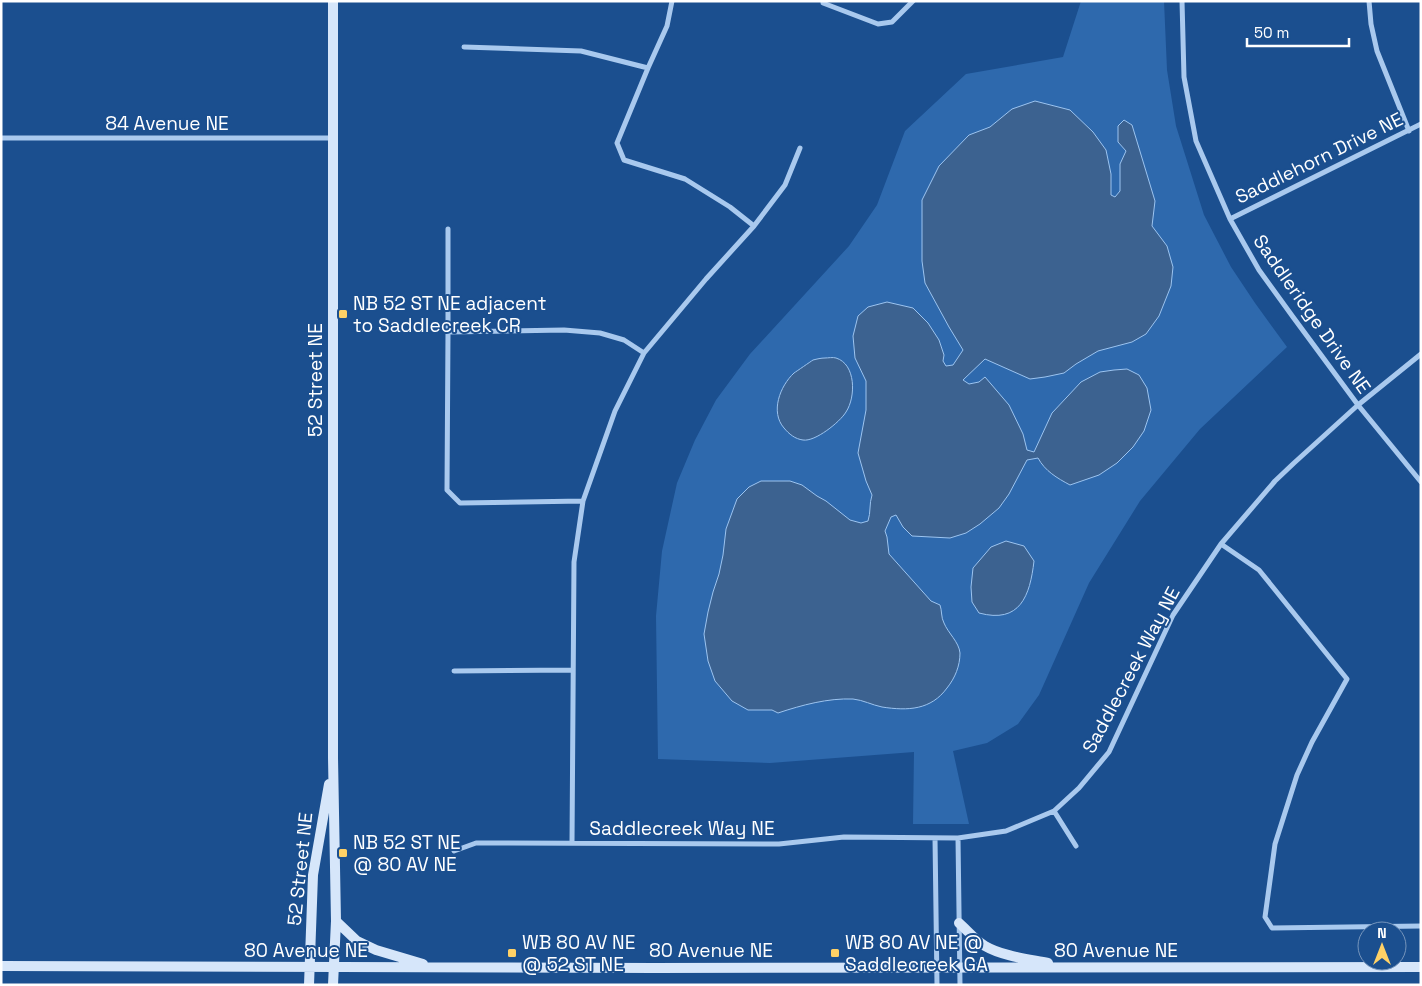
<svg xmlns="http://www.w3.org/2000/svg" width="1422" height="986" font-family="'Space Grotesk',sans-serif">
<rect width="100%" height="100%" fill="#1b4f8f"/>
<path fill="#2e69ad" d="M1081,1h83l3,69 9,56 28,89 27,52 24,36 32,44 -87,82 -60,72 -51,82 -50,112 -21,29 -31,19 -34,8 16,73h-56l1,-72 -144,11 -112,-4 -2,-143 6,-65 15,-68 18,-43 21,-40 34,-46 99,-108 28,-41 28,-74 61,-57 97,-17z"/>
<path fill="#3c6290" stroke="#9cc4f0" d="M1035,101l35,9 23,22 13,18 5,24v21l4,2 5,-6v-27l6,-13 -8,-9v-16l6,-6 8,5 23,76 -3,25 15,20 6,21 -2,19 -12,30 -13,18 -14,8 -34,9 -22,13 -12,9 -19,4 -15,2 -45,-20 -22,21 6,4 10,-2 6,-5 24,28 14,29 4,16 7,2 18,-39 29,-31 19,-10 14,-2 13,-1 12,6 8,13 4,22 -7,21 -11,16 -16,16 -18,12 -29,10c-13,-7 -25,-14 -32,-27l-11,2 -18,34 -10,14 -19,16 -14,9 -16,5 -38,-2 -9,-9 -7,-12 -5,2 -6,14 2,6 2,17 42,47 9,4c2,5 1,13 4,18 4,10 15,19 16,30 0,13 -5,25 -13,35 -16,22 -39,23 -65,19 -10,-2 -19,-7 -29,-8 -25,-1 -51,6 -75,14l-6,-3h-24l-16,-9 -17,-20 -7,-20 -4,-27 4,-22 5,-20 6,-18 4,-19 3,-26 11,-30 12,-12 12,-6h29l12,4 15,11 9,5 24,19 11,3 7,-2c3,-9 1,-17 4,-26l-6,-14 -8,-28 8,-43v-29l-11,-23 -2,-22 5,-20 10,-9 19,-5 26,6 15,15 11,17 5,15 -1,6 3,5 7,-1 10,-15 -14,-23 -24,-44 -3,-22v-61l17,-34 30,-31 21,-8 22,-18z
M825,358c3,0 8,-1 11,0 20,6 20,39 10,54 -6,10 -31,30 -43,28 -8,-1 -14,-6 -19,-12 -14,-16 -4,-42 10,-55 3,-2 16,-11 19,-13 4,-1 8,-2 12,-2z
M1006,541l18,5 10,15c-4,35 -14,63 -55,52l-7,-11 -1,-15 2,-19 18,-21z"/>
<g fill="none" stroke-linecap="round" stroke-linejoin="round">
<path stroke="#a9c9ee" stroke-width="5" d="M672,1l-5,25 -19,42 -31,75 7,17 61,19 45,28 24,19
M823,1v2l55,21 14,-2 21,-21
M1182,1l2,76 12,64 34,78 29,51 34,47 65,88 63,77
M1369,1l2,23 6,27 32,80
M464,47l117,4 67,17
M1,138h332
M1230,219l191,-95
M448,229v103
M583,501l-123,2 -13,-13 1,-158 116,-2 36,3 24,7 20,13
M1221,544l38,26 88,109 -35,63 -15,33 -22,69 -10,73 7,11 149,-2
M454,671l119,-1
M1054,811l22,35
M935,838l2,147
M958,838l2,147
M572,843l2,-281 9,-61 32,-90 29,-58 62,-74 48,-53 31,-41 15,-37
M454,851l22,-8 303,1 65,-7 114,1 48,-7 48,-20 25,-23 30,-36 64,-137 48,-71 54,-63 19,-18 64,-58 63,-51"/>
<path stroke="#d6e6fa" stroke-width="10" d="M333,1v757l3,163 -3,64
M336,921l21,20 19,9 47,14
M959,923c8,7 16,17 26,23 17,10 43,13 63,17
M1,966l653,2 767,-1
M309,985l4,-110 16,-91"/>
</g>
<g fill="#ffd166" stroke="#1b4f8f" stroke-width="2">
<rect x="338" y="309" width="10" height="10" rx="2.5"/>
<rect x="338" y="848" width="10" height="10" rx="2.5"/>
<rect x="507" y="948" width="10" height="10" rx="2.5"/>
<rect x="830" y="948" width="10" height="10" rx="2.5"/>
</g>
<g text-anchor="middle" dominant-baseline="central" stroke-width="4" stroke-linejoin="round" paint-order="stroke">
<g font-size="19" fill="#fff" stroke="#1b4f8f">
<text x="167" y="123">84 Avenue NE</text>
<text transform="translate(1319 158) rotate(-26)">Saddlehorn Drive NE</text>
<text transform="translate(1312 314) rotate(55)">Saddleridge Drive NE</text>
<text transform="translate(315 380) rotate(-90)">52 Street NE</text>
<text transform="translate(1131 670) rotate(-62)">Saddlecreek Way NE</text>
<text x="682" y="828">Saddlecreek Way NE</text>
<text transform="translate(300 869) rotate(-84)">52 Street NE</text>
<text x="306" y="950">80 Avenue NE</text>
<text x="711" y="950">80 Avenue NE</text>
<text x="1116" y="950">80 Avenue NE</text>
</g>
<g font-size="19" fill="#fff" stroke="#1b4f8f" text-anchor="start">
<text x="353" y="303">NB 52 ST NE adjacent<tspan x="353" dy="22">to Saddlecreek CR</tspan></text>
<text x="353" y="842">NB 52 ST NE<tspan x="353" dy="22">@ 80 AV NE</tspan></text>
<text x="522" y="942">WB 80 AV NE<tspan x="522" dy="22">@ 52 ST NE</tspan></text>
<text x="845" y="942">WB 80 AV NE @<tspan x="845" dy="22">Saddlecreek GA</tspan></text>
</g>
</g>
<rect width="1422" height="986" fill="none" stroke="#ffffff" stroke-width="5"/>
<g transform="translate(1382 946)"><circle r="24" fill="#1b4f8f" stroke="#7695bc"/>
<path d="M0-4L9 19L0 12L-9 19Z" fill="#ffd166"/>
<text y="-8" font-size="14" font-weight="bold" text-anchor="middle" fill="#ffffff">N</text>
</g>
<path d="M1247 38v8h102v-8" fill="none" stroke="#ffffff" stroke-width="2.5"/>
<text x="1254" y="38" font-size="15" fill="#ffffff" stroke="#1b4f8f" stroke-width="4" paint-order="stroke">50 m</text>
</svg>
